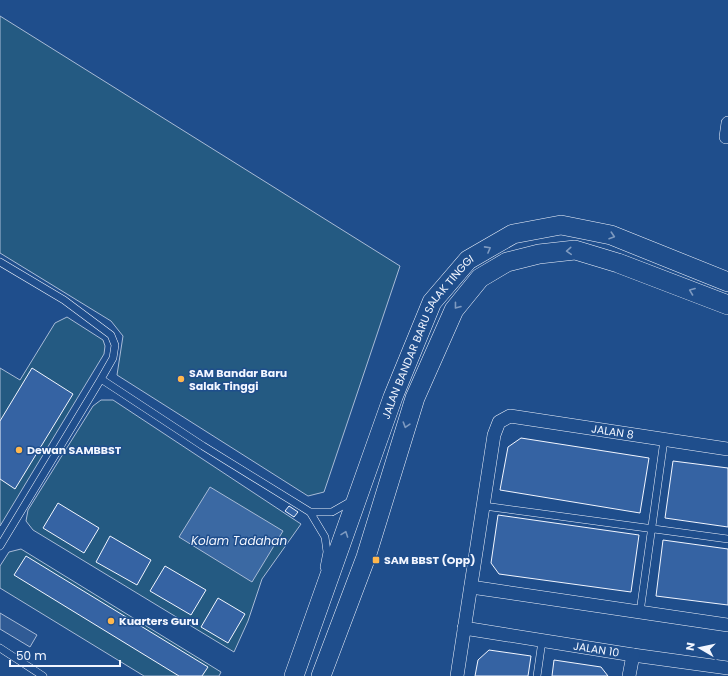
<svg xmlns="http://www.w3.org/2000/svg" width="728" height="676" font-family="Poppins,sans-serif">
<rect width="100%" height="100%" fill="#1f4e8c"/>
<path fill="#245a82" stroke="#a8bbd7" d="M0,16l400,250 -76,226 -16,4 -191,-121 6,-39 -12,-15 -111,-68z
M67,317l36,23 2,6 -1,8 -104,172v-158l20,12 35,-57z
M101,400h12l188,124 -39,55 -14,42 -14,31 -201,-122 -7,-9 2,-11 65,-104z
M21,549l200,123 -2,4h-75l-144,-88v-22l9,-14z"/>
<path fill="#305b95" stroke="#a8bbd7" d="M0,613l37,22 -7,12 -30,-18z"/>
<path fill="#3b69a3" stroke="#a8bbd7" d="M210,487l73,44 -31,51 -73,-45z"/>
<path fill="#3563a3" stroke="#f2f6ff" d="M32,368l41,26 -58,95 -15,-10v-58z
M521,438l128,20 -9,55 -140,-23 8,-43z
M673,461l55,7v59l-63,-9z
M58,503l41,25 -15,25 -41,-25z
M289,506l9,6 -4,5 -9,-6z
M498,515l141,20 -8,57 -132,-18 -8,-11z
M110,536l41,24 -14,25 -41,-23z
M663,540l65,9v56l-72,-9z
M26,556l182,111 -6,9h-23l-165,-101z
M165,566l41,24 -15,25 -41,-24z
M218,598l27,16 -17,29 -27,-16z
M489,650l42,6 -3,20h-53l3,-16z
M554,660l47,7 7,9h-56z"/>
<g fill="none" stroke-linecap="round" stroke-linejoin="round">
<g stroke="#f2f6ff" stroke-width="8">
<path id="service" d="M0,262l64,38 47,35 4,10 -2,13 -12,21 -101,167
M101,379l102,67 107,66 15,25 2,15 -3,15
M484,506l244,33
M310,512h22l21,-12
M640,612l24,-172
M0,648l43,28
M537,676l5,-35"/>
</g>
<g stroke="#f2f6ff" stroke-width="14">
<g id="minor">
<path d="M726,137l2,-14"/>
<path d="M471,587l257,38"/>
<path id="s1" d="M464,628l169,27 95,13"/>
<path id="s2" d="M457,676l37,-241 5,-13 11,-6 218,33"/>
<path d="M629,676l4,-21"/>
</g>
</g>
<g stroke="#f2f6ff" stroke-width="20">
<g id="secondary">
<path id="s3" d="M294,676l99,-279 39,-95 36,-42 45,-26 48,-9 50,10 117,47"/>
<path d="M321,676l45,-119 49,-159 39,-88 26,-32 27,-16 32,-8 36,-4 43,13 110,42"/>
</g>
</g>
<use href="#service" stroke="#1f4e8c" stroke-width="7"/>
<use href="#minor" stroke="#1f4e8c" stroke-width="13"/>
<use href="#secondary" stroke="#1f4e8c" stroke-width="19"/>
</g>
<defs><path id="oneway-chevron" d="M-2-3.5L2.5 0L-2 3.5" fill="none" stroke-width="1.6" stroke-linecap="round" stroke-linejoin="round"/></defs>
<g stroke="#7e9ac0">
<use href="#oneway-chevron" transform="translate(612 236) rotate(18)"/>
<use href="#oneway-chevron" transform="translate(488 249) rotate(-29)"/>
<use href="#oneway-chevron" transform="translate(569 251) rotate(176)"/>
<use href="#oneway-chevron" transform="translate(692 291) rotate(-159)"/>
<use href="#oneway-chevron" transform="translate(457 306) rotate(128)"/>
<use href="#oneway-chevron" transform="translate(406 425) rotate(107)"/>
<use href="#oneway-chevron" transform="translate(345 534) rotate(-70)"/>
</g>
<g fill="#ffb74d" stroke="#1f4e8c" stroke-width="1.5">
<circle cx="181" cy="379" r="4"/>
<circle cx="19" cy="450" r="4"/>
<rect x="372" y="556" width="8" height="8" rx="2"/>
<circle cx="111" cy="621" r="4"/>
</g>
<g text-anchor="middle" dominant-baseline="central" stroke-width="3" stroke-linejoin="round" paint-order="stroke">
<g font-size="11" fill="#f2f6ff" stroke="#1f4e8c">
<text stroke="none"><textPath href="#s3" startOffset="366">JALAN BANDAR BARU SALAK TINGGI</textPath></text>
<text stroke="none"><textPath href="#s2" startOffset="374">JALAN 8</textPath></text>
<text stroke="none"><textPath href="#s1" startOffset="134">JALAN 10</textPath></text>
</g>
<g font-size="11" font-weight="bold" fill="#f2f6ff" stroke="#1f4e8c" text-anchor="start">
<text x="189" y="373">SAM Bandar Baru<tspan x="189" dy="13">Salak Tinggi</tspan></text>
<text x="27" y="450">Dewan SAMBBST</text>
<text x="384" y="560">SAM BBST (Opp)</text>
<text x="119" y="621">Kuarters Guru</text>
</g>
<g font-size="12" font-style="italic" fill="#f2f6ff" stroke="#1f4e8c">
<text x="239" y="540">Kolam Tadahan</text>
</g>
</g>
<g transform="translate(700 648) rotate(279)" stroke="#1f4e8c" stroke-width="3" paint-order="stroke">
<path d="M0-3L7 15L0 10L-7 15Z" fill="#f2f6ff"/>
<text y="-6" font-size="11" font-weight="bold" text-anchor="middle" fill="#f2f6ff">N</text>
</g>
<path d="M10 660v6h110v-6" fill="none" stroke="#f2f6ff" stroke-width="2"/>
<text x="16" y="660" font-size="12" fill="#f2f6ff" stroke="#1f4e8c" stroke-width="3" paint-order="stroke">50 m</text>
</svg>
